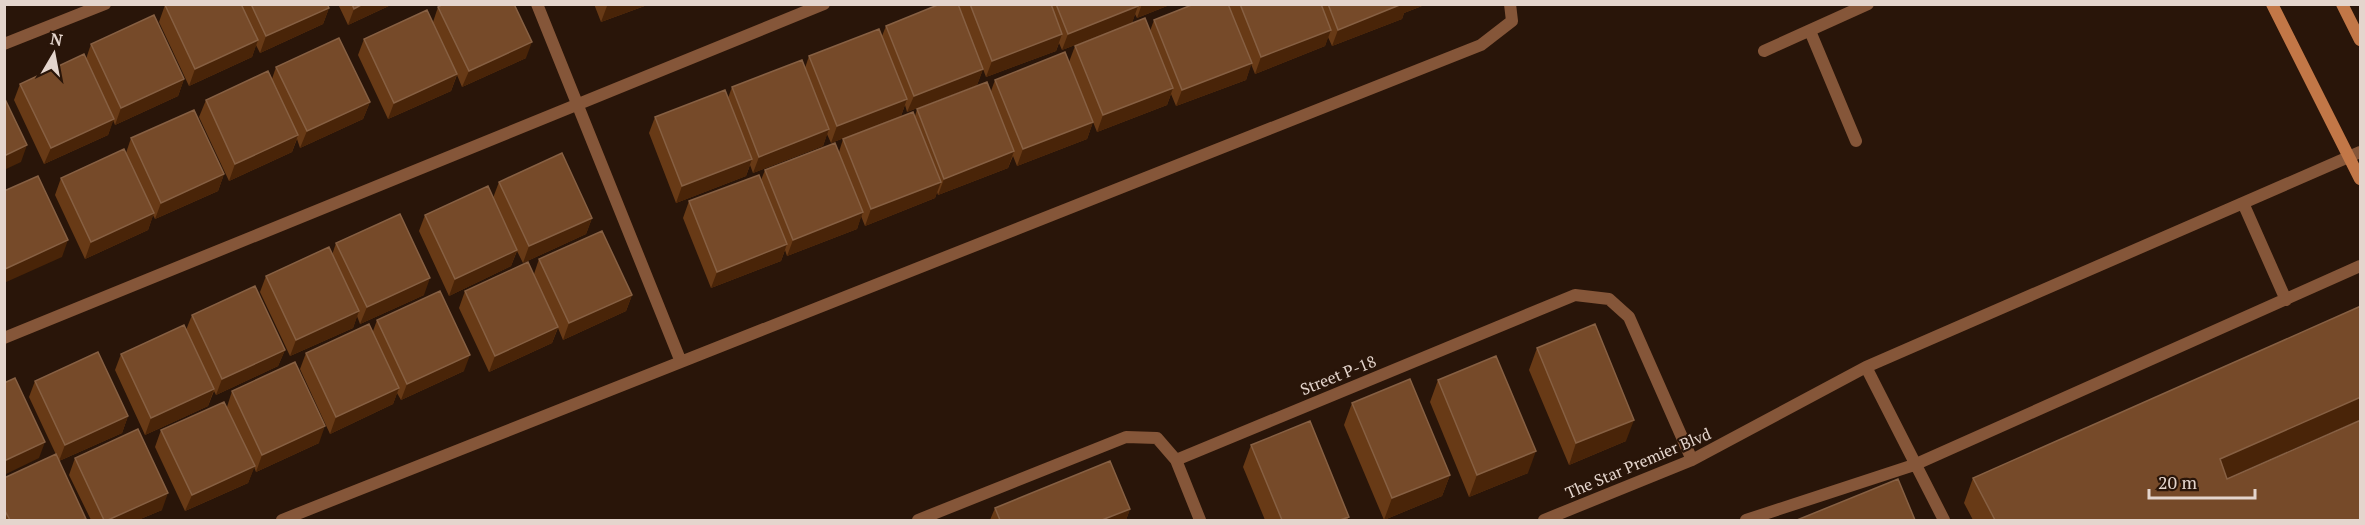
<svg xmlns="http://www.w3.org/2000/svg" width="2365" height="525" font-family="'PT Serif',serif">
<rect width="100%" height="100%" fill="#291509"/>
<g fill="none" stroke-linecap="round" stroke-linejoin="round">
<path stroke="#855639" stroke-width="12" d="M1810,31l46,110
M1764,51l104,-47"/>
<path stroke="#855639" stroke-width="12" d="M537,4l144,358
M4,44l101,-40
M2243,203l43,97
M4,338l820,-334
M1866,367l78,153
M1176,460l399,-165 34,4 20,18 63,143
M282,520l1199,-475 31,-24 -2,-17
M918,520l208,-83 31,1 19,22 24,60
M1544,520l148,-60 174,-93 494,-215
M1746,520l168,-55 446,-199"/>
<path stroke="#c27747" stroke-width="12" d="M2272,4l88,175
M2342,4l18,36"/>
</g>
<path fill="#683a16" d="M166,4h161l2,4 -6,16 -63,29 -4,-8 -4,12 -63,29 -30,-64 6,-17z
M338,4h55l-45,21z
M594,4h56l-49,18z
M960,4h212l-35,14 -2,-4 -3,9 -70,27 -3,-7 -3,8 -70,26 -3,-8 -6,16 -70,27 -2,-7 -4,11 -70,27 -4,-9 -4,12 -70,27 -3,-8 -4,11 -70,27 -27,-70 6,-16 73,-19 4,-11 73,-19 4,-12 73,-20 4,-10 73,-19z
M1194,4h233l-23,9 -2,6 -70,27 -4,-9 -3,9 -70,28 -4,-10 -5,16 -70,26 -5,-12 -4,11 -70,27 -4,-10 -6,17 -70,27 -4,-10 -5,12 -70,27 -1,-3 -2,6 -70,28 -4,-10 -4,13 -70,27 -2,-6 -4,11 -70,27 -28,-70 6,-17 72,-21 4,-10 74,-18 4,-13 72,-23 2,-7 74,-18 4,-11 74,-18 6,-16 75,-15 4,-11z
M438,7l88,51 -64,29 -5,-12 -6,16 -63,28 -30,-64 6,-16 69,-17z
M91,44l93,35 -6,17 -63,29 -2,-5 -5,15 -64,29 -30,-64 6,-16 66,-25z
M276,67l94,35 -7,17 -63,29 -3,-9 -5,13 -63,29 -30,-64 7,-17 66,-21z
M131,138l93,36 -6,17 -63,28 -2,-4 -5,15 -63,29 -30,-64 6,-17 65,-25z
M499,182l93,36 -6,16 -63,29 -6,-12 -6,15 -62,30 -30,-65 6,-16 68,-17z
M336,243l88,52 -64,29 -3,-8 -4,12 -63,28 -30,-64 6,-16 66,-21z
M539,259l93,36 -6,16 -63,29 -5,-12 -6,15 -63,29 -30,-64 6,-17 69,-17z
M2361,306v113l-135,59 135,42h-388l-9,-17 9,-25z
M192,315l93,35 -7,16 -62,29 -2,-4 -6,15 -63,29 -30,-65 6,-16 65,-24z
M377,320l87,51 -63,29 -4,-7 -4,11 -63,30 -30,-65 6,-16 67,-22z
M1537,348l89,93 -57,24 -40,-95z
M1438,380l90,93 -59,24 -39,-95z
M35,381l93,35 -6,17 -63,28 -30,-64z
M232,391l87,52 -63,29 -2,-5 -6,16 -63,28 -30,-64 6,-17 66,-23z
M1352,403l98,72 -8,21 -58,24 -40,-95z
M1251,445l98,72 -2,3h-82l-22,-53z
M75,458l87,52 -24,10h-47l-22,-45z
M4,478l81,42h-81z
M995,508l135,1 -4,11h-136z"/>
<path fill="#492408" d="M363,4h30l-45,21 6,-16z
M611,4h39l-49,18 6,-16z
M1142,4h30l-35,14z
M1402,4h5l-5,15 -70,27 6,-16z
M1407,4h20l-23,9z
M1138,6l-6,17 -70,27 6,-16z
M329,8l-6,16 -63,29 6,-17z
M1331,30l-6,16 -70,28 6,-17z
M1062,34l-6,17 -70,26 6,-16z
M258,40l-6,17 -63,29 6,-17z
M532,42l-6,16 -64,29 7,-16z
M1252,63l-6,17 -70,26 6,-16z
M983,69l-6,16 -70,27 7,-16z
M457,74l-6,17 -63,28 6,-16z
M184,79l-6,17 -63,29 6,-17z
M1173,88l-6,17 -70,27 6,-17z
M907,99l-6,17 -70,27 6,-17z
M370,102l-7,17 -63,29 7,-17z
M114,119l-6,16 -64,29 7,-16z
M1093,122l-6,17 -70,27 6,-17z
M829,129l-6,17 -70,27 6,-16z
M298,135l-6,17 -63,29 6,-17z
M27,145l-6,17 -17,8v-14z
M1014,151l-6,17 -70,27 6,-16z
M752,159l-6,17 -70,27 6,-17z
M224,174l-6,17 -63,28 6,-16z
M941,182l-6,16 -70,28 6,-17z
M863,212l-6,17 -70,27 6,-16z
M154,213l-6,17 -63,29 6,-17z
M592,218l-6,16 -63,29 6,-17z
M68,240l-6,17 -58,26 1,-14z
M787,244l-6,17 -70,27 6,-16z
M517,250l-6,16 -62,30 6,-17z
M430,278l-6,17 -64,29 7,-17z
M632,295l-6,16 -63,29 6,-17z
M359,311l-6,17 -63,28 6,-16z
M558,327l-6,16 -63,29 6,-16z
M285,350l-7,16 -62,29 6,-16z
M470,355l-6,16 -63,29 6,-16z
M399,388l-6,16 -63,30 6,-17z
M214,389l-6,17 -63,29 6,-17z
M2361,397v22l-150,66 9,-26z
M128,416l-6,17 -63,28 6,-16z
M1634,420l-8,21 -57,24 7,-22z
M325,426l-6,17 -63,29 6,-17z
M45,442l-6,16 -35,17v-14z
M1536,451l-8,22 -59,24 8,-22z
M255,466l-7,17 -63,28 7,-16z
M1450,475l-8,21 -58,24 8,-22z
M168,493l-6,17 -24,10h-30z
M1130,509l-4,11h-24z"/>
<path fill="#764a29" stroke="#876043" stroke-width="1.5" d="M166,4h75l17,36 -63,29 -30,-64z
M251,4h76l2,4 -63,28z
M352,4h11l-9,5z
M443,4h71l18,38 -63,29 -31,-64z
M940,4h18l25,65 -69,27 -28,-70z
M970,4h81l11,30 -70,27z
M1056,4h81l1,2 -70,28z
M1194,4h34l24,59 -70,27 -28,-70z
M1240,4h81l10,26 -70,27z
M1328,4h74l-64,26z
M427,10l30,64 -63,29 -30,-64z
M154,15l30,64 -63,29 -30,-64z
M1145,18l28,70 -70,27 -28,-69z
M879,29l28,70 -70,27 -28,-70z
M339,38l31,64 -63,29 -31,-64z
M1065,52l28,70 -70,27 -28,-69z
M84,54l30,65 -63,29 -31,-64z
M802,60l27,69 -70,28 -27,-70z
M268,71l30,64 -63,29 -29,-64z
M987,82l27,69 -70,28 -27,-70z
M725,90l27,69 -70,27 -27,-69z
M4,97l23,48 -23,11z
M194,110l30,64 -63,29 -30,-65z
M913,112l28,70 -70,27 -28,-70z
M835,143l28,69 -70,28 -28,-70z
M124,149l30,64 -63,29 -30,-64z
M562,153l30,65 -63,28 -30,-64z
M759,175l28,69 -70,28 -28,-71z
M38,176l30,64 -63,29 -1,-78z
M488,186l29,64 -62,29 -30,-64z
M400,214l30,64 -63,29 -31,-64z
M602,231l30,64 -63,28 -30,-64z
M329,247l30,64 -63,29 -30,-64z
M528,262l30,65 -63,29 -30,-65z
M255,286l30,64 -63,29 -30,-64z
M440,291l30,64 -63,29 -30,-64z
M2361,306v91l-141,62 7,20 134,-59v100h-366l-22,-42z
M369,324l30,64 -63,29 -30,-64z
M1595,324l39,96 -58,23 -39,-95z
M184,325l30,64 -63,29 -30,-64z
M98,352l30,64 -63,29 -30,-64z
M1496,356l40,95 -59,24 -39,-95z
M295,362l30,64 -63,29 -30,-64z
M15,378l30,64 -41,19v-78z
M1410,379l40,96 -58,23 -40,-95z
M224,402l31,64 -63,29 -31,-65z
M1310,421l39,96 -9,3h-58l-31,-75z
M138,429l30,64 -60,27h-4l-29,-62z
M56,454l30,65 -4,1h-72l-6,-11v-31z
M1110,461l20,48 -28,11h-102l-5,-12z
M1898,479l17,41h-118z"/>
<g text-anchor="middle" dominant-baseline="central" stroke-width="4.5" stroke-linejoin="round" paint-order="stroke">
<g font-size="16" fill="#e4d5cd" stroke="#291509">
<text transform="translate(1338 375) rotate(-22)">Street P-18</text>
<text transform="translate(1638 463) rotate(-23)">The Star Premier Blvd</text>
</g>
</g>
<rect width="2365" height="525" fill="none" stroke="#e4d5cd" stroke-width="12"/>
<g transform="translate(54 54) rotate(10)" stroke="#291509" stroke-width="4.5" paint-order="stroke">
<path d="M0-4.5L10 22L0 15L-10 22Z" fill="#e4d5cd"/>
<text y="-9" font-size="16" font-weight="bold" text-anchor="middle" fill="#e4d5cd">N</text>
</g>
<path d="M2149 489v9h106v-9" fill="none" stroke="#e4d5cd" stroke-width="3"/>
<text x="2158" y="489" font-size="18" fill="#e4d5cd" stroke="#291509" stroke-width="4.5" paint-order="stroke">20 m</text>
</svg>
